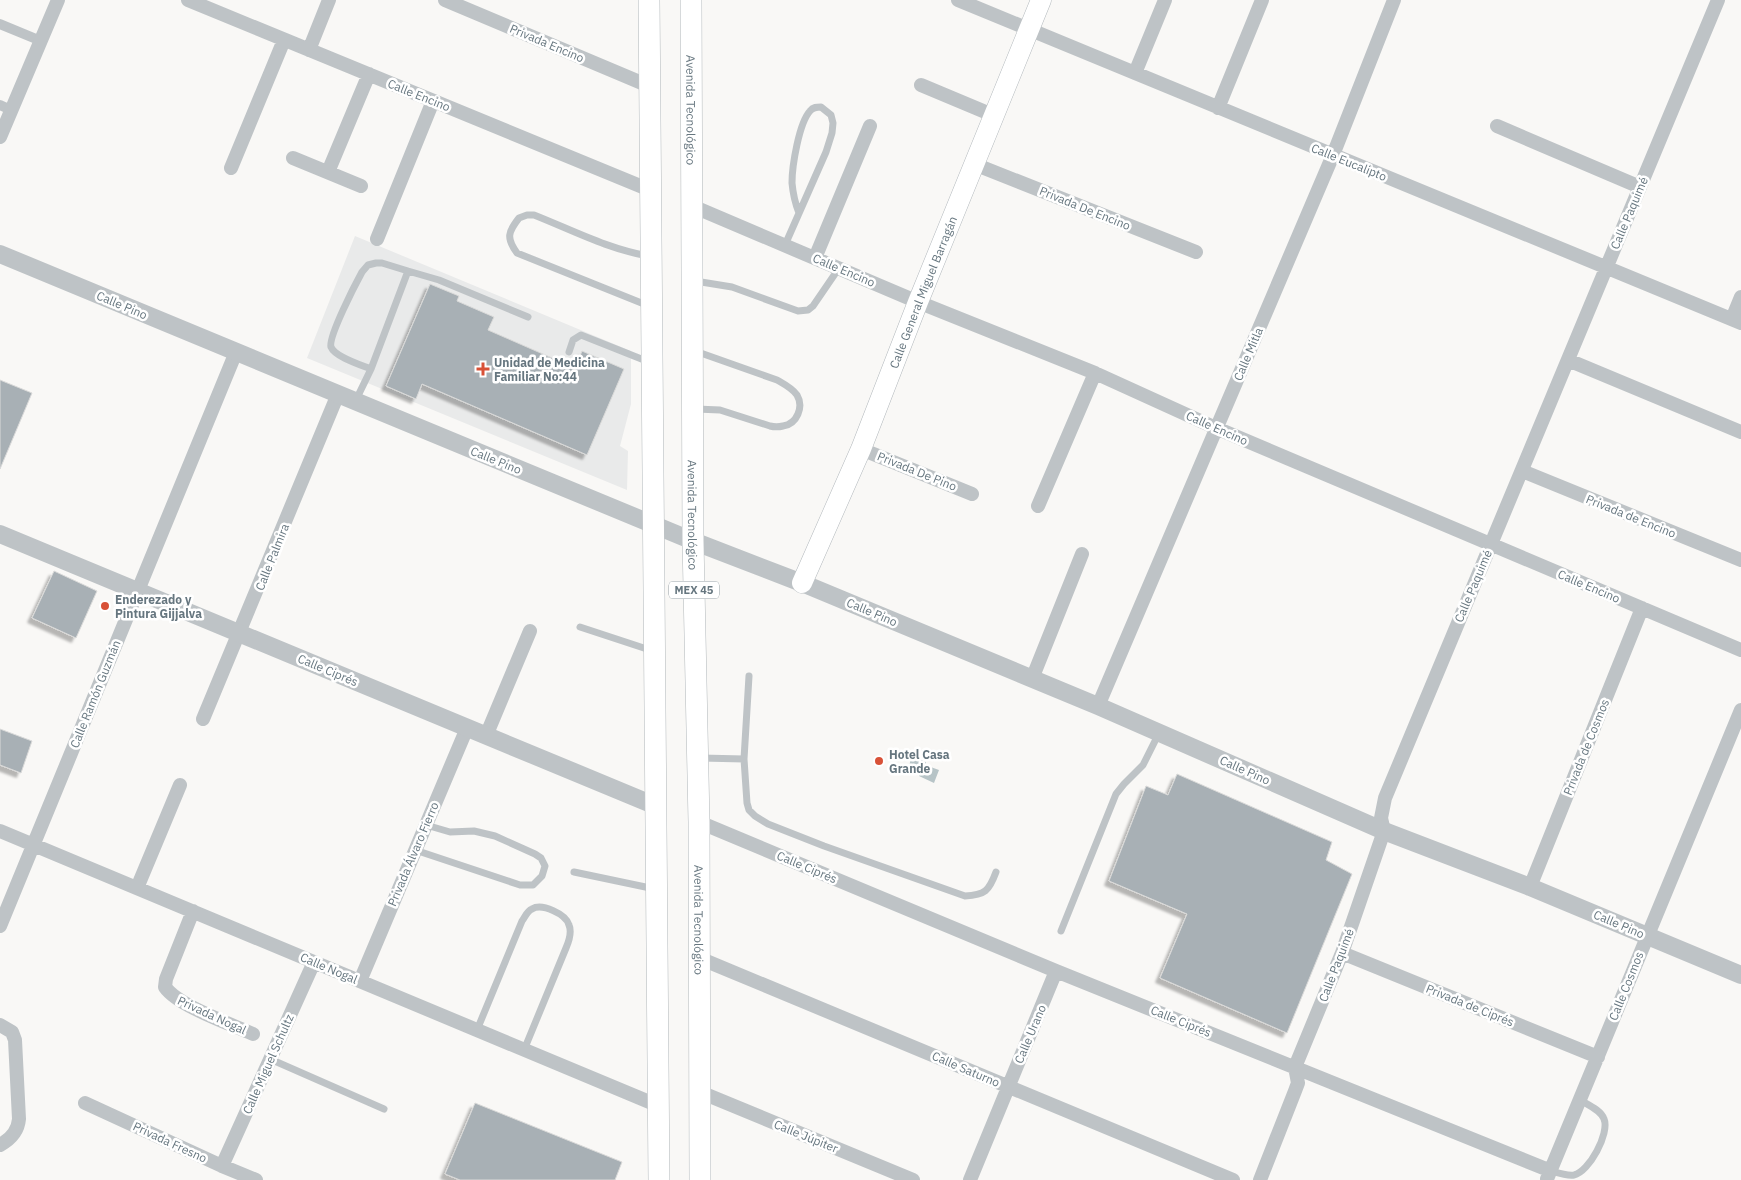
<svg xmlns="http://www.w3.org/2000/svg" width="1741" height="1180" font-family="'IBM Plex Sans',sans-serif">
<defs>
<filter id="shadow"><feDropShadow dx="-4.5" dy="4.5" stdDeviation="1" flood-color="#0004"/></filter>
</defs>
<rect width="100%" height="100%" fill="#f9f8f6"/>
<path fill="#e9eaea" d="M355,236l276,115v53l-11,42 8,5 -1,39 -320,-132z"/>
<path fill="#b7c4c7" d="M912,756l14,6 -1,3 14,5 -5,13 -15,-7v-2l-11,-5z"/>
<path fill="#a8b0b5" stroke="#dadad9" filter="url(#shadow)" d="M430,284l29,12 -2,5 37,16 -6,13 87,38 7,-17 42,18 -37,86 -165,-71 -6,15 -30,-13z
M0,380l32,13 -32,76z
M54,571l43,20 -21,47 -44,-20z
M0,729l32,12 -11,32 -21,-8z
M1177,774l155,68 -6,18 26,14 -65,159 -127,-55 27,-64 -78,-33 37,-95 22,9z
M475,1103l147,59 -7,18h-155l-15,-6z"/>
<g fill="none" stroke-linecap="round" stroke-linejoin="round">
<g stroke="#b3b9bd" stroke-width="21">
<g id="secondary">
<path id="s1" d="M802,583l59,-134 57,-147 123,-302"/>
</g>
</g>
<g stroke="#b2b8bb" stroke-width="22">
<g id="primary">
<path d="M649,0l10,1180"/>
<path id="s2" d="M691,0l2,541 6,281 1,358"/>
</g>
</g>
<path stroke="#bec3c6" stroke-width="7" d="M785,245l41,-93 6,-19 1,-10 -2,-8 -10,-8c-4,0 -8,0 -11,4 -11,12 -18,55 -18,72 1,11 3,20 7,30
M648,256c-40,-7 -76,-26 -114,-41h-7l-8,3c-11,14 -13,20 -2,35l132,53
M376,263h6l26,8 -37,98c-10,-4 -36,-12 -40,-22 -3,-10 25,-64 31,-75l6,-7z
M408,271l31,9 89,37
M695,281l37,6 66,24 10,-1 5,-4 26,-38
M695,351l82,29c7,4 15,8 20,15 7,12 0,29 -14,31 -4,1 -9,1 -13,0l-50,-16 -24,-1
M569,352l4,-12 8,-5 68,27
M355,402l16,-33
M580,627l73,24
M701,758l43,1 3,44 2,7 6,6 13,8 56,22 141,50c20,-1 24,-5 31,-24
M744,759l5,-83
M415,850l105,35h13l9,-9 3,-10 -4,-8 -6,-4 -40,-18 -21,-5 -24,1 -24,-7
M574,872l81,17
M1061,931l55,-137 8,-10 19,-19 16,-32
M477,1030l45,-109c3,-4 5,-10 10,-12 10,-6 34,5 37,16 3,7 0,16 -3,23l-42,102
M270,1059l114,50
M1551,1171c7,2 16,5 23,4 15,-3 36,-42 30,-56 -3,-9 -16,-14 -24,-19"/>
<path stroke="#bec3c6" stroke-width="10" d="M0,24l41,17
M0,105l11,5"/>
<path stroke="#bec3c6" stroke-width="14" d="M188,0l462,190
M445,0l204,86
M958,0l783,323
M309,50l20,-50
M1135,73l30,-73
M921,85l74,31
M1218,108l44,-108
M1497,126l143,61
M0,137l58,-137
M293,158l68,28
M974,164l222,88
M231,168l53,-128
M328,172l41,-98
M692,206l226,96 177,71 121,55 525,222
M377,239l56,-138
M815,258l55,-132
M1732,319l9,-22
M1568,360l173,72
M861,449l111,45
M1522,471l219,89
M1038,506l57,-133
M1032,679l50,-125
M1098,706l235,-551 61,-155
M203,719l135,-325
M486,736l44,-105
M699,822l357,149 495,200
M0,831l659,275
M1530,887l112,-279
M137,888l43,-103
M193,911l-27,68 -1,8c13,19 66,37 88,47
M0,926l236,-574
M1342,953l256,104
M699,958l534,222
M360,981l107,-253
M0,1025l12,7 3,8 4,79c-1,12 -8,20 -19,26
M700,1092l213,88
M85,1103l137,63 34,14
M222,1166l92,-204
M1547,1179l194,-469
M970,1180l86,-209
M1260,1180l35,-89 3,-8 -3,-16 47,-114 42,-122 -3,-13 4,-20 333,-798"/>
<path stroke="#bec3c6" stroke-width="18" d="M0,254l693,287 109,42 296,123 286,125 146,56 211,88
M0,534l656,272"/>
<use href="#secondary" stroke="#fff" stroke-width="20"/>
<use href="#primary" stroke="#fff" stroke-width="21"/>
</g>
<g fill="#d85137" stroke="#fff" stroke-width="2">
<path d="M480.5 361.5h5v5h5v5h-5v5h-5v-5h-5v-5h5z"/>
<circle cx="105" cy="606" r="5"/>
<circle cx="879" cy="761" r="5"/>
</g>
<g text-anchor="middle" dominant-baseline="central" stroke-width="5" stroke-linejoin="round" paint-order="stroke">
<rect fill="#fff" stroke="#949fa5" stroke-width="1" x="669" y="581.5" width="50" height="17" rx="4"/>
<g font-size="11" font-weight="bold" fill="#66767f">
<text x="694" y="590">MEX 45</text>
</g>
<g font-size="12" fill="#66767f" stroke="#fff">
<text transform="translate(547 43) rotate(23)">Privada Encino</text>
<text transform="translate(419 95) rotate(22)">Calle Encino</text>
<text stroke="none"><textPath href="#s2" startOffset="110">Avenida Tecnológico</textPath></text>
<text transform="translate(1349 162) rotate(22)">Calle Eucalipto</text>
<text transform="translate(1085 208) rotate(22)">Privada De Encino</text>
<text transform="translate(1629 213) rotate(-67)">Calle Paquimé</text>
<text transform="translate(844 270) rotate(23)">Calle Encino</text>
<text stroke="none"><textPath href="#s1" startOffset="315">Calle General Miguel Barragán</textPath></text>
<text transform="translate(122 305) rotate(23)">Calle Pino</text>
<text transform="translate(1248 354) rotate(-67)">Calle Mitla</text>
<text transform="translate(1217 428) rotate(24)">Calle Encino</text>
<text transform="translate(496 460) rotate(22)">Calle Pino</text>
<text transform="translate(917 471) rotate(22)">Privada De Pino</text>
<text stroke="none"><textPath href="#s2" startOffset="515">Avenida Tecnológico</textPath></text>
<text transform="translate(1631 516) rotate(22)">Privada de Encino</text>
<text transform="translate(272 557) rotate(-68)">Calle Palmira</text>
<text transform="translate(1473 586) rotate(-67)">Calle Paquimé</text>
<text transform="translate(1589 586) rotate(23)">Calle Encino</text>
<text transform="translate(872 612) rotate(23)">Calle Pino</text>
<text transform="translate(328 670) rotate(23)">Calle Ciprés</text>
<text transform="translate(95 694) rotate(-68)">Calle Ramón Guzmán</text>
<text transform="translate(1586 747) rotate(-68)">Privada de Cosmos</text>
<text transform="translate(1245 770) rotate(24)">Calle Pino</text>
<text transform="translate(413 854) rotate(-67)">Privada Álvaro Fierro</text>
<text transform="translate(807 867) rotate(23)">Calle Ciprés</text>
<text stroke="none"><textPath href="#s2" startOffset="920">Avenida Tecnológico</textPath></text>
<text transform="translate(1619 924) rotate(23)">Calle Pino</text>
<text transform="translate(1336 965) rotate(-69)">Calle Paquimé</text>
<text transform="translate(329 968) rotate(23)">Calle Nogal</text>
<text transform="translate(1626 986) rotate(-68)">Calle Cosmos</text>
<text transform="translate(1470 1005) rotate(22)">Privada de Ciprés</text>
<text transform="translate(212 1015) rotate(25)">Privada Nogal</text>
<text transform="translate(1181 1021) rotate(22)">Calle Ciprés</text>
<text transform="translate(1030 1034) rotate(-67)">Calle Urano</text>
<text transform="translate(268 1064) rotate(-66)">Calle Miguel Schultz</text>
<text transform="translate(966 1069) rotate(23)">Calle Saturno</text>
<text transform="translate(806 1136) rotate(22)">Calle Júpiter</text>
<text transform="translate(170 1142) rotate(25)">Privada Fresno</text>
</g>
<g font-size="12" font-weight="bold" fill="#66767f" stroke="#fff" text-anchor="start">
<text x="494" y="362">Unidad de Medicina<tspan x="494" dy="14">Familiar No:44</tspan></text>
<text x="115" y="599">Enderezado y<tspan x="115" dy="14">Pintura Gijjalva</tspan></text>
<text x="889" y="754">Hotel Casa<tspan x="889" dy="14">Grande</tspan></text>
</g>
</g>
</svg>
